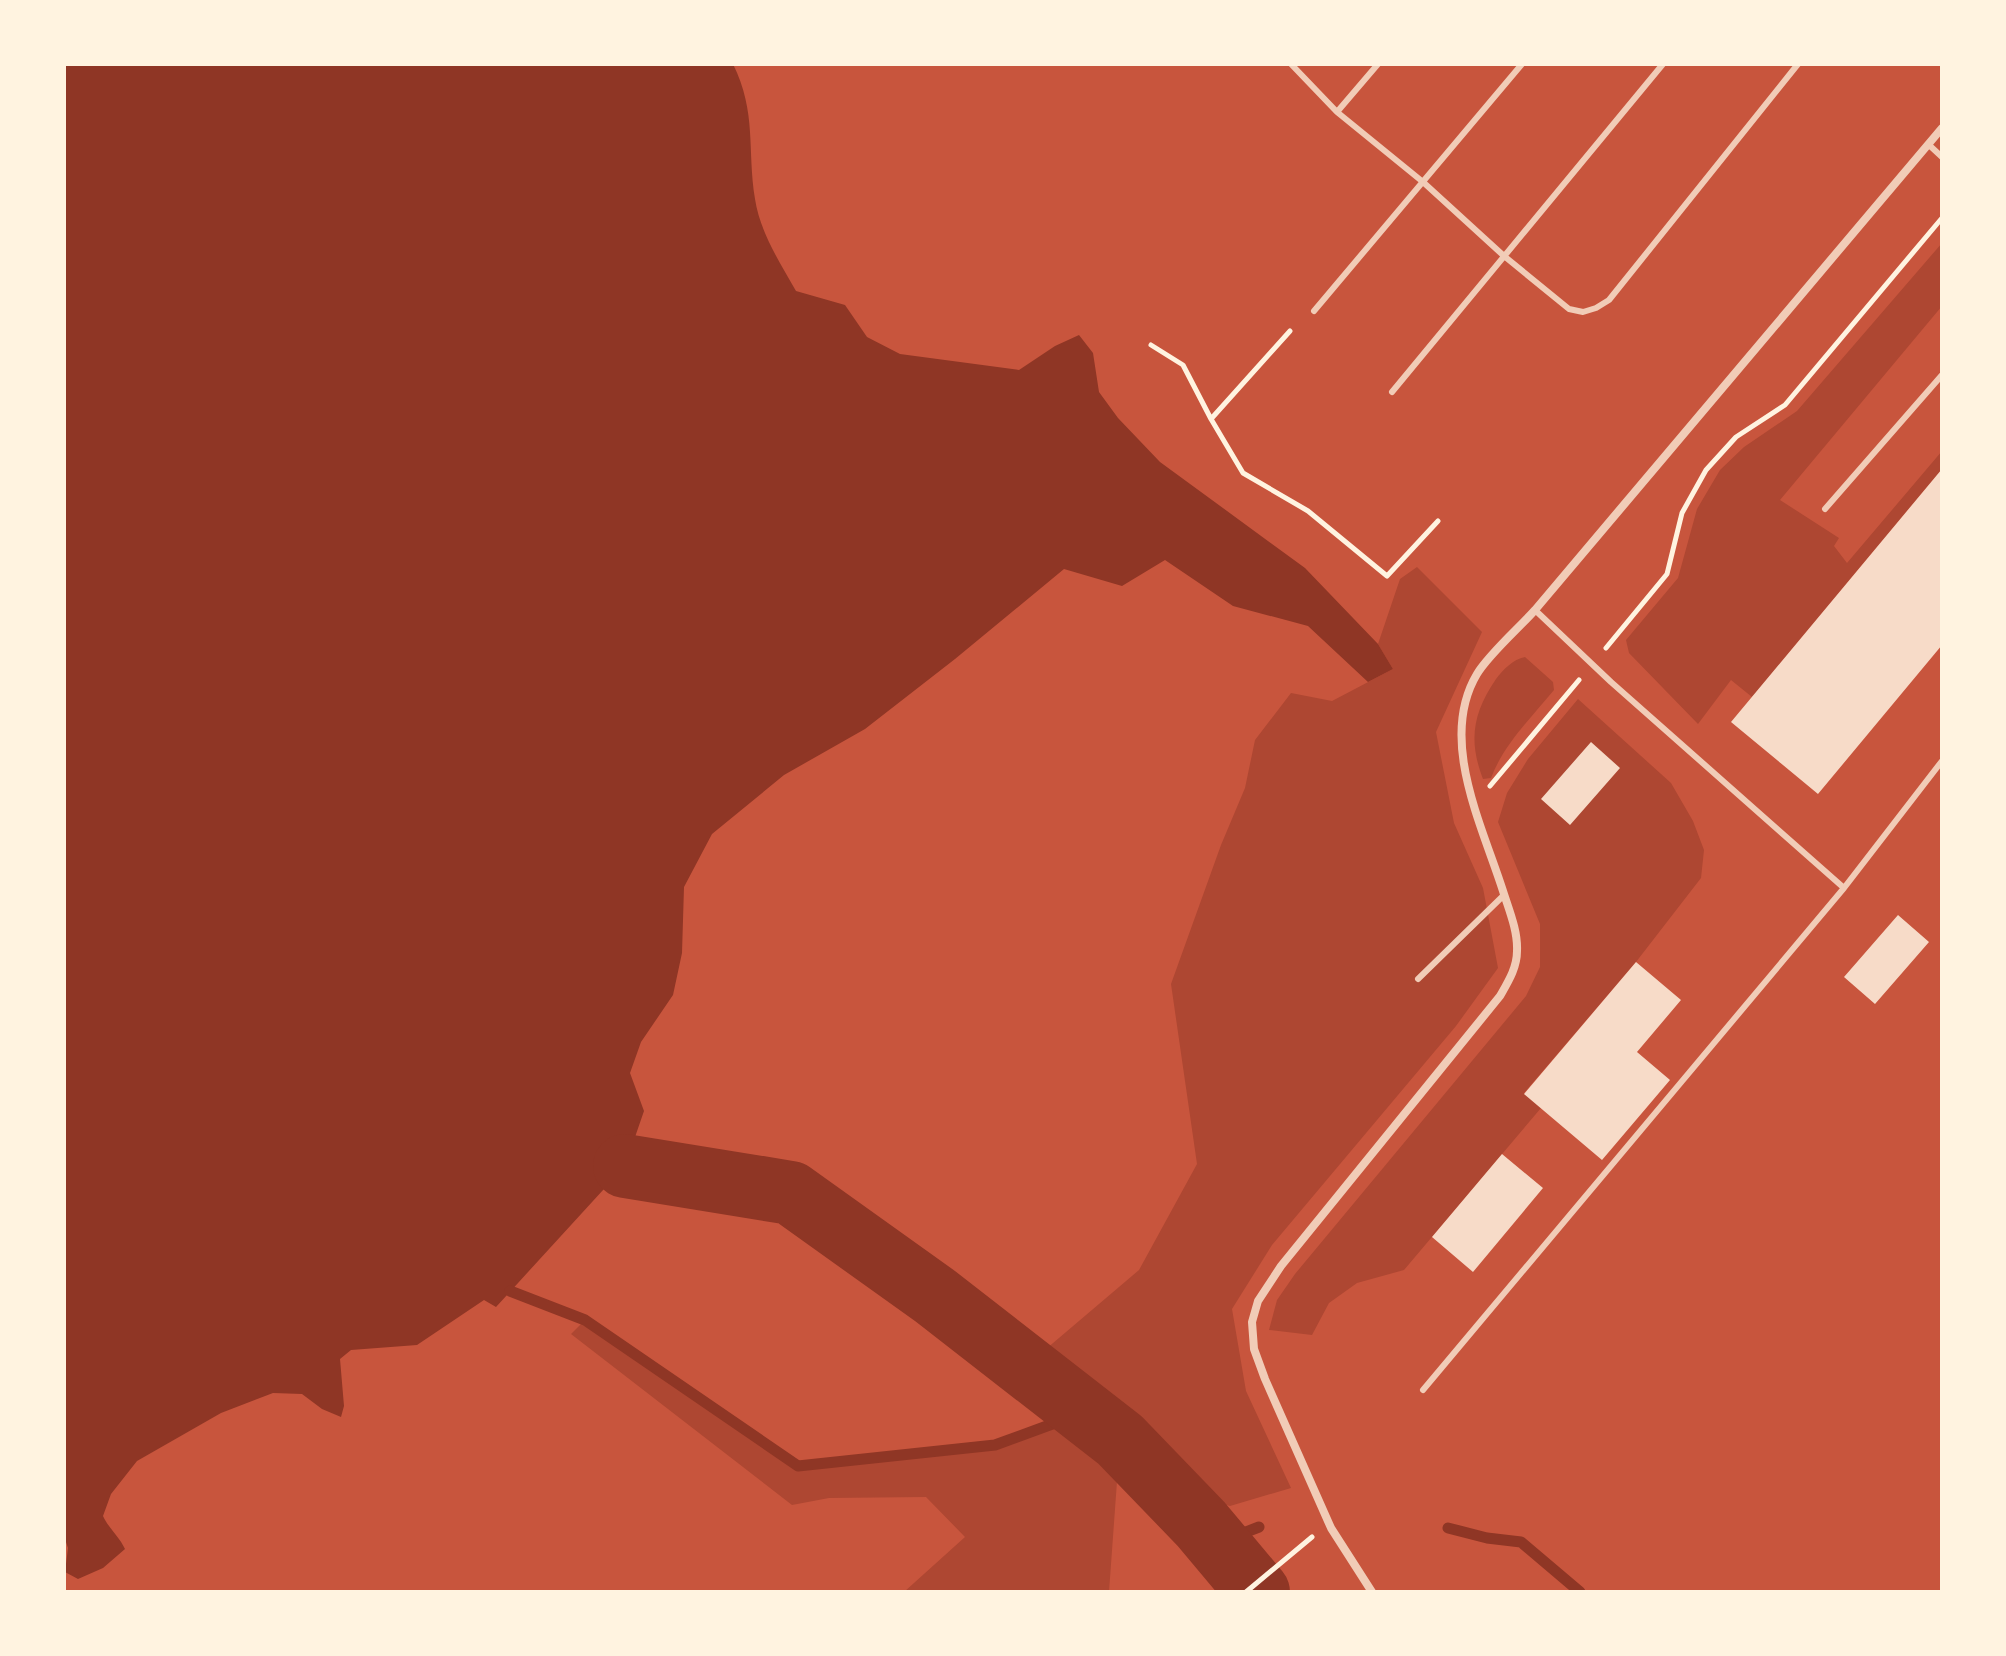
<svg xmlns="http://www.w3.org/2000/svg" width="2006" height="1656" font-family="'IBM Plex Serif',serif">
<rect width="100%" height="100%" fill="#c8553d"/>
<path fill="#ae4732" d="M1942,243v63l-162,194 59,38 -5,8 13,17 95,-112v18l-190,228 -21,-17 -33,44 -69,-71 -3,-13 52,-62 19,-69 23,-39 24,-23 53,-36z
M1417,567l65,65 -46,100 18,91 29,65 15,80 -42,58 -184,219 -40,64 14,82 45,97 -61,18 -26,-7 -86,-63 2,4 -11,152h-205l61,-55 -39,-40 -97,1 -37,7 -221,-171 14,-14 213,146 197,-21 89,-32 -58,-47 113,-96 58,-106 -26,-180 50,-139 24,-57 10,-48 36,-47 41,8 61,-32 -15,-25 22,-65z
M1525,657l28,25 1,8c-23,28 -50,54 -63,88l-8,1c-15,-39 -10,-66 13,-100 7,-9 17,-20 29,-22z
M1578,699l93,84 22,38 11,29 -3,28 -65,84 -112,131 17,15 -137,162 -47,13 -28,20 -17,32 -43,-5 8,-30 18,-26 231,-278 14,-29v-43l-42,-102 9,-29 21,-34z"/>
<path fill="#8f3625" d="M64,64h669c24,49 14,85 22,135 5,33 25,64 41,92l49,14 22,32 33,17 119,16 36,-24 24,-11 14,18 6,39 19,26 42,44 145,106 73,76 15,25 -25,13 -60,-56 -75,-20 -68,-46 -43,26 -58,-17 -109,90 -90,70 -81,46 -72,59 -28,53 -2,66 -9,42 -32,47 -11,31 14,38 -19,55 -129,141 -12,-7 -67,45 -66,5 -11,9 4,47 -3,11 -19,-8 -20,-15 -29,-1 -52,20 -84,48 -26,33 -8,22c6,13 16,20 22,33l-22,19 -25,11 -13,-7 3,-24 -4,-12z"/>
<g fill="none" stroke-linecap="round" stroke-linejoin="round">
<path stroke="#8f3625" stroke-width="11" d="M510,1291l75,29 213,146 197,-21 90,-33
M1448,1528l39,10 34,4 59,50
M1217,1543l42,-16"/>
<path stroke="#8f3625" stroke-width="64" d="M625,1166l166,27 144,103 185,144 81,84 57,68"/>
</g>
<path fill="#f7dbc8" d="M1942,469v176l-124,149 -87,-72z
M1591,742l29,26 -50,57 -29,-26z
M1898,915l31,27 -54,62 -31,-27z
M1636,962l45,38 -44,52 33,28 -68,80 -78,-66z
M1502,1154l41,34 -70,84 -41,-35z"/>
<g fill="none" stroke-linecap="round" stroke-linejoin="round">
<path stroke="#fff3e0" stroke-width="5" d="M1290,331l-79,88 32,54 65,38 79,65 51,-55
M1151,345l32,20 28,54
M1606,648l61,-74 15,-61 24,-43 30,-33 49,-32 157,-187
M1490,786l89,-106
M1246,1592l66,-55"/>
<path stroke="#f1ccb7" stroke-width="6" d="M1291,64l46,48 86,70 81,74 65,53 14,3 13,-4 13,-8 189,-236
M1337,112l41,-48
M1928,144l14,13
M1314,311l208,-247
M1392,392l271,-328
M1825,509l117,-134
M1535,610l76,72 233,206
M1418,979l86,-84
M1423,1390l421,-502 98,-127"/>
<path stroke="#f1ccb7" stroke-width="8" d="M1372,1592l-41,-64 -66,-149 -11,-30 -2,-27 6,-21 23,-35 219,-270c8,-14 17,-28 17,-45 1,-20 -8,-41 -14,-60 -21,-66 -65,-152 -26,-217 12,-20 42,-46 58,-64l407,-482"/>
</g>
<rect width="2006" height="1656" fill="none" stroke="#fff3e0" stroke-width="132"/>
</svg>
